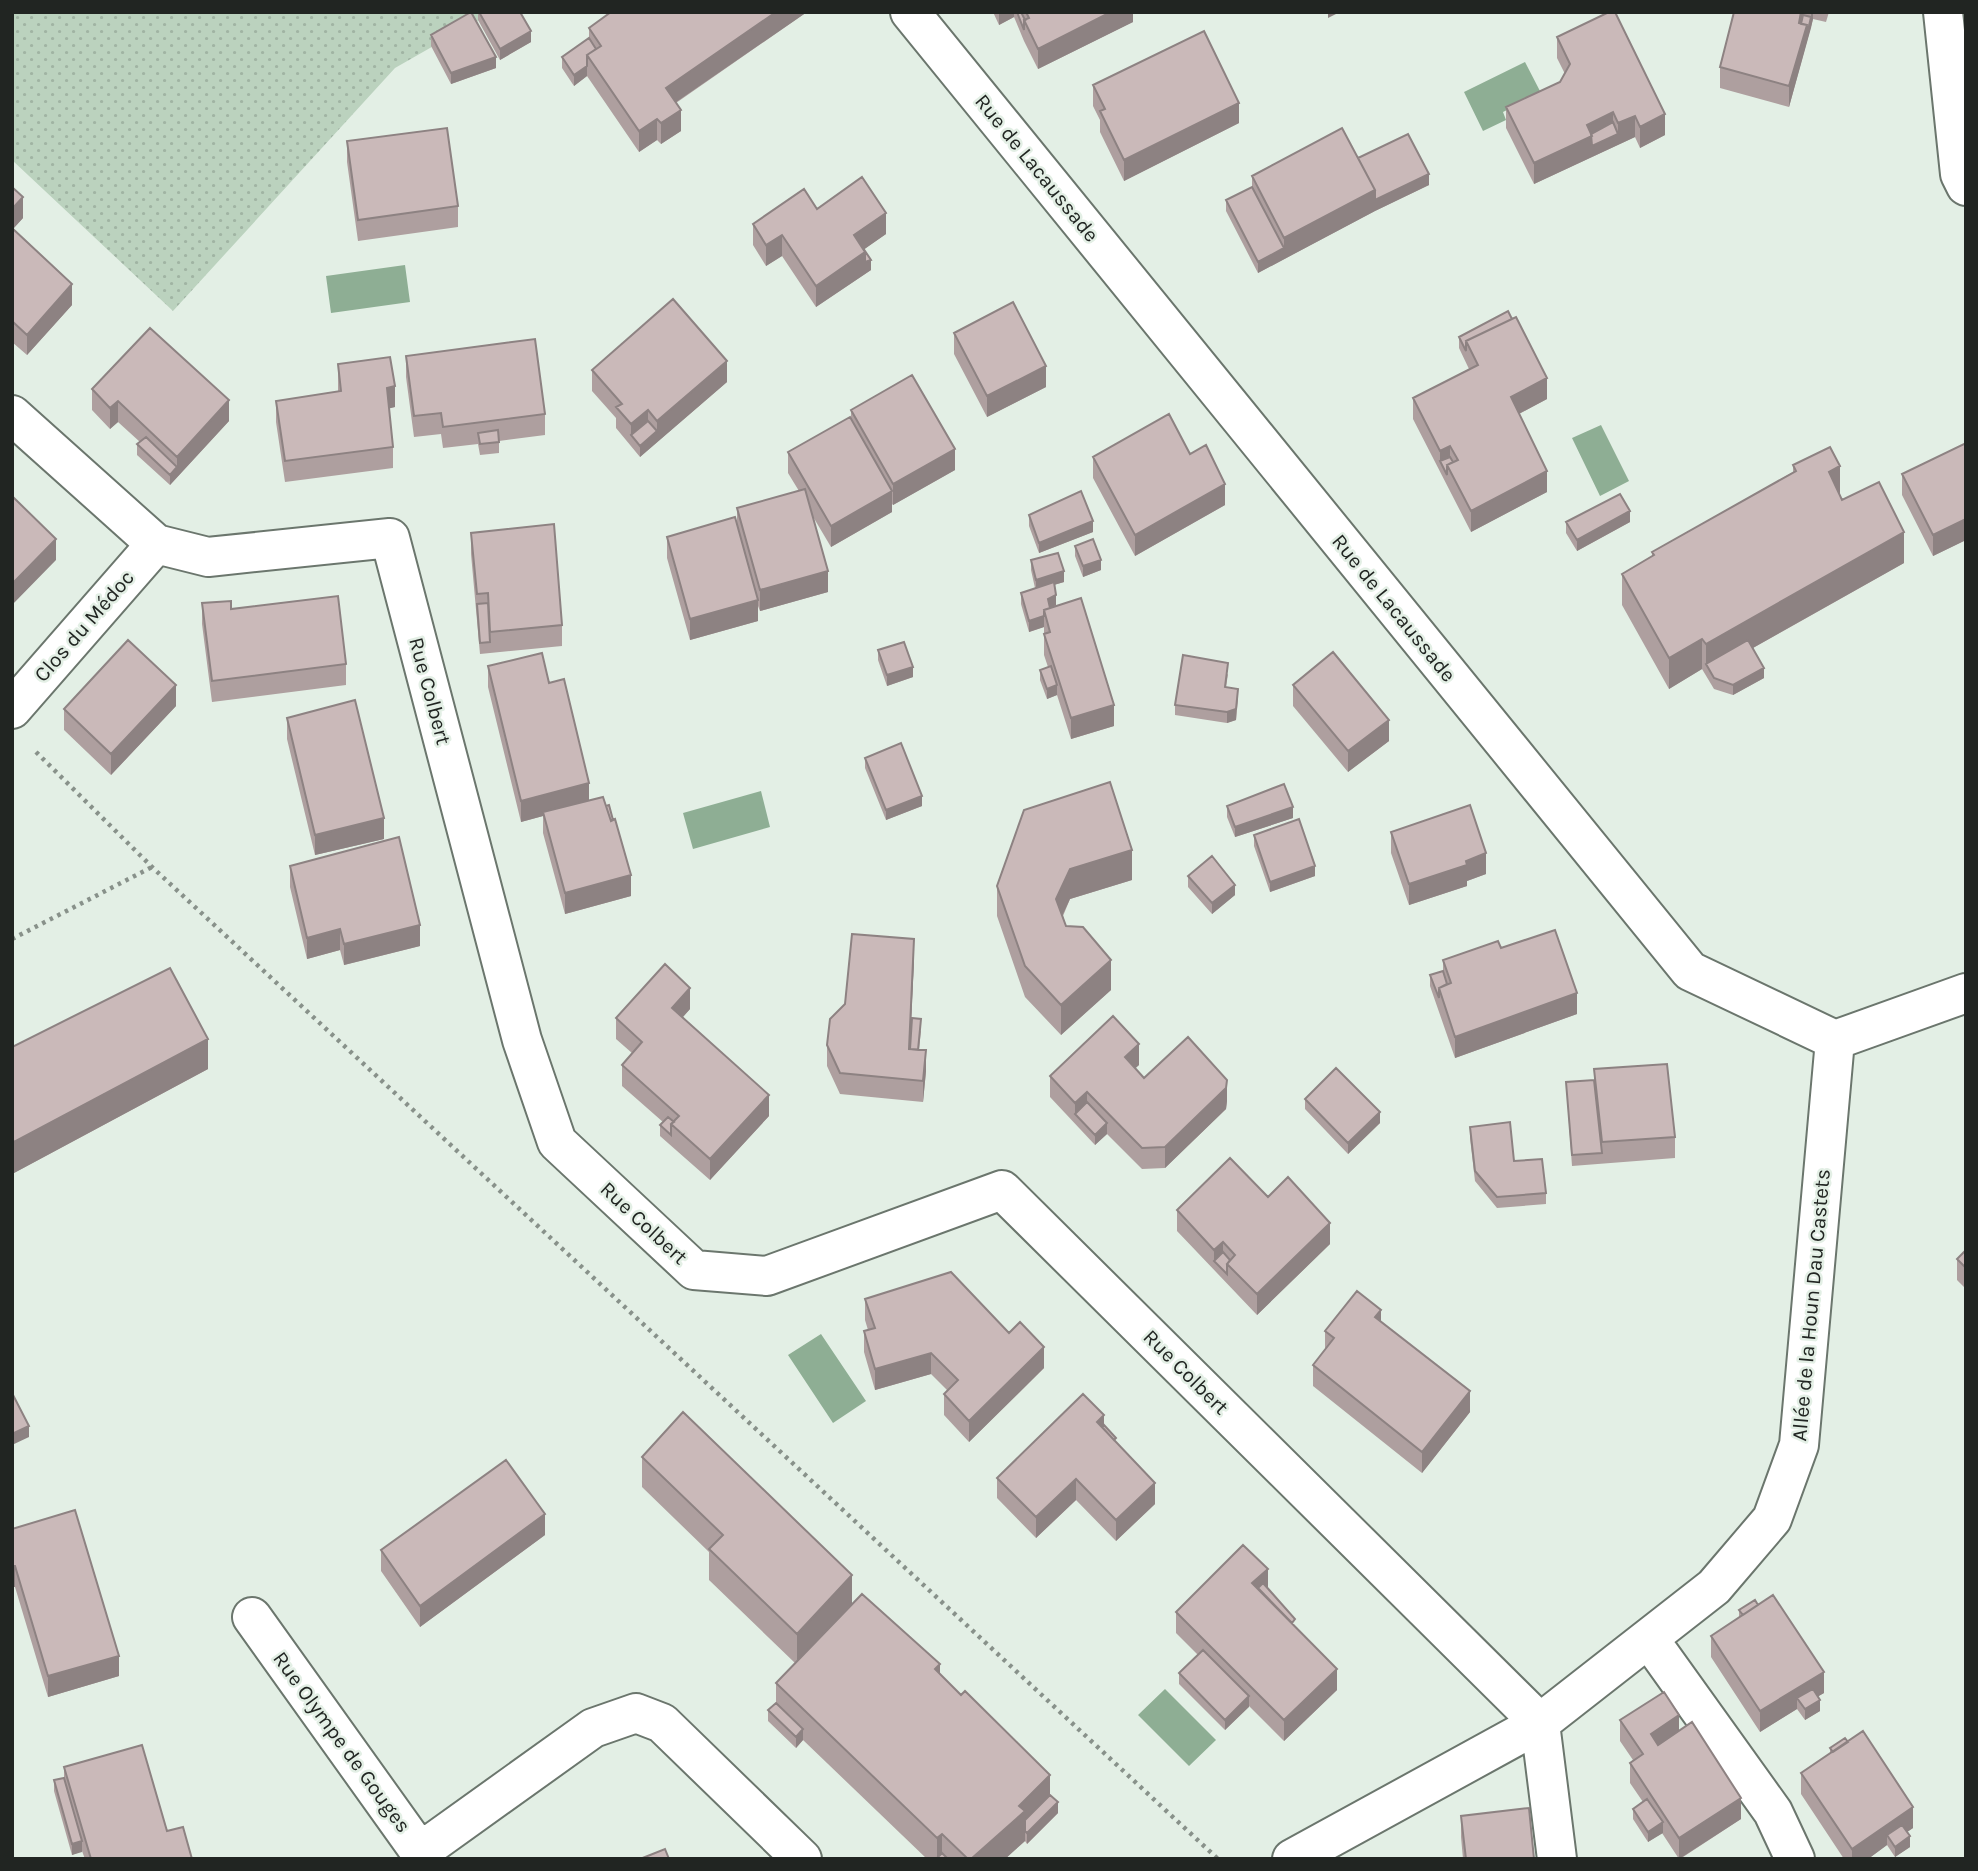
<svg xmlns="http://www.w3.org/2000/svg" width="1978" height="1871" font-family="Karla,sans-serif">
<defs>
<pattern id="grass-dots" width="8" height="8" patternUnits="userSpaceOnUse" patternTransform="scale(1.75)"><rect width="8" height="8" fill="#bbd2be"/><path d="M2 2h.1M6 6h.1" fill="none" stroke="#a0b4a3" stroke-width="1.8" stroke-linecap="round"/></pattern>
</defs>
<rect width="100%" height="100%" fill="#e3efe5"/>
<path fill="url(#grass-dots)" d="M12,12h481l-98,56 -222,243 -161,-151z"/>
<path fill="#8eae94" d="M1525,62l16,31 -38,19 3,8 -23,11 -19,-39z
M405,265l5,37 -79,11 -5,-37z
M1601,425l28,56 -29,15 -28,-58z
M761,791l9,36 -77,22 -10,-36z
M821,1334l45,67 -33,22 -45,-68z
M1165,1689l51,51 -27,26 -51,-51z"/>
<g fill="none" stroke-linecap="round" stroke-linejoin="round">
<g stroke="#6b766d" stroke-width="42">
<path id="minor" d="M910,12l780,959 145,69 131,-47
M1943,12l17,162 6,12
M12,415l144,129 52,13 182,-19 132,502 35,102 137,128 73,6 235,-86 538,533 17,136
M12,709l144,-165
M252,1617l168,235 173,-124 43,-15 26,10 140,136
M1649,1639l124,173 22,47
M1292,1859l248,-136 174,-136 58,-68 27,-74 36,-405"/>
</g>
<path stroke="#88918a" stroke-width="4.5" stroke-dasharray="3.5 5" stroke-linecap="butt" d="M36,752l116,115 1066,992
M12,939l140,-72"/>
<use href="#minor" stroke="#fff" stroke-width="38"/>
</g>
<path fill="#ae9f9f" d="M478,12h42l11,30 -31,18 -22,-40z
M611,12h196l-131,91 5,28 -20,13 -4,-4 -18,12 -52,-76 -13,10 -12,-18v-11l27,-19v-10z
M993,12h140v10l-95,47 -14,-28 -10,-24 -15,8z
M1734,12h95l-3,10 -13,-3 -24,88 -69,-19v-21z
M431,35l65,33 -45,16 -20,-38z
M1557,37l108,98 -25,13 -5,-11 -101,47 -28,-56v-21l54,-25 5,-8 -8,-16z
M1093,85l146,38 -115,58 -24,-49v-12l-7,-14z
M347,141l111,65v21l-100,14 -11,-79z
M1358,158l71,27 -54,26 -117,62 -32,-62v-11l26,-13v-11z
M12,187l11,31 -10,11 59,76 -45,50 -15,-13z
M817,209l69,25 -22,15 7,21 -55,37 -34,-51 -16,10 -13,-21v-21z
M954,333l92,54 -59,30 -33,-63z
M1459,337l88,62 -28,15 28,78 -76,40 -58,-113v-21l56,-29 -10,-21z
M406,356l139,58v21l-46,6v12l-19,2 -2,-11 -35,4 -2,-14 -27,3 -8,-60z
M338,364l57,43 -6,1 4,39v21l-108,14 -9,-60v-21l62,-9z
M592,370l135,12 -87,75 -24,-29v-10l-24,-27z
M92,389l137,32 -59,64 -33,-30v-11l3,-2 -22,-20 -8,7 -18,-19z
M851,410l104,60 -62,35 -1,-1v8l-61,35 -19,-32 16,77 -68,19 -2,-5v15l-68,19 -23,-82v-21l70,-15v-14l62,-17 -11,-18v-21l63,-34z
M1966,443v97l-33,16 -31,-61v-21z
M1190,454l35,51 -90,51 -42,-78v-21z
M1793,465l47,30 2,5 62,63 -151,85 11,30 -31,17 -19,-6 -12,-20 -33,20 -47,-84v-31l30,-18v-4l141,-80z
M1029,515l64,17 -54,21 -10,-27z
M1566,522h64l-53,29 -11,-18z
M471,533l91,92v21l-82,8 -9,-100z
M1075,546l26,24 -18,7 -8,-21z
M1031,560l33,22 -10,3 2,20 58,121 -43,13 -14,-44 -10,4 -7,-19v-10l8,-3 -4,-12v-28l-15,5 -8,-28v-11l14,-5 -4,-18z
M202,603l29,6 115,55v21l-134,17 -10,-78z
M878,650l35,27 -26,9 -9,-26z
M488,666l61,17 40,117 17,6 7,14 18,76 -66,18 -22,-81v-17l-22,6 -33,-135z
M1228,674l-2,13 12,12 -2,21 -9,3 -52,-8v-10z
M1293,685l96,56 -41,31 -55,-66z
M176,706l-65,69 -47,-45v-21z
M287,718l97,121 -69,16 -28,-116z
M865,758l57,48 -36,14 -21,-52z
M1227,806l66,12 -58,19 -8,-20z
M1391,832l95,42 -19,7v5l-58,19 -18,-52z
M1254,835l61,41 -45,16 -16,-46z
M290,866l130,80 -76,19 -4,-15 -33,9 -17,-72z
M1188,876l47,19 -23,19 -24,-27z
M1132,880l-62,19 -7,17 3,10 45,64 -50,45 -36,-38 -28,-81v-30z
M1501,948l76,66 -122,44 -25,-72v-11l13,-4v-11z
M914,960l-4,87 11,-17 -2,20 7,21 -3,31 -83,-8 -13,-28v-21z
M690,1009l-7,8 86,99 -59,64 -50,-44v-11l3,-3 -41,-36v-21l10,-12 -16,-14v-21z
M12,1047l196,22 -194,104 -2,-3z
M1139,1065l-4,3 9,10 83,23 -1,8 -61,59 -23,1 -35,-35 -12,11 -45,-48v-21z
M1594,1069l81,68v21l-103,8 -6,-84 28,-2z
M1305,1099l75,24 -32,31 -43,-45z
M1470,1127l44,34 32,32v11l-49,4 -22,-27 -5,-43z
M1177,1210l153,34 -73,71 -80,-84z
M1966,1250v39l-9,-9v-21z
M865,1299l144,34 35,35 -75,74 -25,-27v-21l4,-3 -17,-17 -56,16 -11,-38v-21l4,-1 -3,-10z
M1381,1321l89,91 -48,61 -109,-87v-21l12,-16v-18z
M1104,1425l12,17 39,62 -39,37 -40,-41 -40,38 -39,-40v-20z
M642,1457l210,147 88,70 110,121 8,18 -31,31 -2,-3 -20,18h-78l-124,-119 -7,8 -28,-27v-11l8,-7v-20l19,-20 -86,-83v-28l-67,-65z
M12,1529l107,147 -71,21 -33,-110z
M545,1535l-125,92 -39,-56v-21z
M1268,1589l27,37 42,64 -53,51 -35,-35 -24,24 -46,-46v-11l19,-18 -22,-22v-21z
M1739,1610l85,83 -6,3 2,15 -15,9 -8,-11 -37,23 -49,-75v-21l28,-19z
M1620,1720l59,10 62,89 -61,40h-1l-17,-26 -14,9 -15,-23v-10l10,-7 -13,-19v-20l3,-3 -13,-19z
M1830,1748l83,80 -6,4 3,15 -15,10 -8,-12 -19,14h-24l-43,-65v-21l29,-19z
M64,1767l103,64 25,28h-107l-3,-8 -10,4 -18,-64v-11l10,-2z
M1461,1816l73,43h-71l-2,-22z"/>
<path fill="#8d8282" d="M776,12h31l-141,97v-21z
M999,12h15v5l-15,8z
M1111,12h22v10l-95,47v-20z
M1328,12h12l-12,6z
M1801,12h2v14l-4,-3z
M1811,12h2v7l-2,9z
M1811,17v11l-22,79v-21l18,-61z
M531,31v11l-31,18v-11z
M496,57v11l-45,16v-11z
M587,66v10l-13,10v-11z
M1239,103v20l-115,58v-21z
M681,110v21l-20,13v-21z
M1613,112v21l-21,11v13l-58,27v-21l53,-38z
M1665,114v21l-25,13v-21z
M1635,116v21l-43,20v-11l26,-12v-11z
M657,119v21l-18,12v-21z
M1429,174v11l-54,26v-11z
M1375,190v21l-117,62v-11l26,-14v-10z
M23,197v21l-11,12v-21z
M886,213v21l-27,19 -5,-18z
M782,235v21l-16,10v-21z
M865,252l6,8v10l-55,37v-21z
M72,284v21l-45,50v-20z
M727,361v21l-87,75v-11l17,-15v-10z
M1046,366v21l-59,30v-21z
M1547,378v21l-36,19v-21z
M395,386v21l-8,2v-21z
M229,400v21l-59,64v-10l7,-8v-10z
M118,401v21l-8,7v-21z
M648,410v21l-17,4v-11z
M1450,446v21l-10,-6v-10z
M955,449v21l-62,35v-21z
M1840,466v31l-11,-25z
M1547,471v21l-76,40v-21z
M1225,484v21l-90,51v-21z
M892,491v21l-61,35v-21z
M1630,511v11l-53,29v-11z
M1966,519v21l-33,16v-21z
M1093,521v11l-54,21v-10z
M1904,532v31l-194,109 -4,-8v11v-31z
M56,539v21l-44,45v-21z
M1101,560v10l-18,7v-11z
M828,571v21l-68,19v-21z
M1064,571v11l-28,8v-10z
M1056,595v10l-8,4v-10z
M758,600v21l-68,19v-21z
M1044,616v11l-15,5v-11z
M1702,639v30l-33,20v-31z
M913,667v10l-26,9v-11z
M1764,668v10l-31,17v-10z
M176,685v21l-65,69v-21z
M1057,685v10l-10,4v-10z
M1238,689l-2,31 -9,3v-11z
M1114,705v21l-43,13v-21z
M1389,720v21l-41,31v-21z
M589,783v21l-46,8v4l-22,6v-21z
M922,796v10l-36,14v-10z
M1293,807v11l-58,19v-10z
M384,818v21l-69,16v-20z
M1132,850v30l-62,19 -14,30v-30l14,-30z
M1486,853v21l-19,7v5l-58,19v-21z
M1315,866v10l-45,16v-10z
M631,875v21l-66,18v-21z
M1235,885v10l-23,19v-11z
M420,925v21l-76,19v-21z
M340,929v21l-33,9v-21z
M914,939v21l-5,99z
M1111,960v30l-50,45v-30z
M690,988v21l-18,20v-21z
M1577,993v21l-122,44v-21z
M208,1039v30l-194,104v-31z
M1139,1044v21l-14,13v-21z
M926,1050v21l-3,31v-21z
M1227,1080v21l-1,8 -61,59v-21z
M1087,1092v21l-12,1v10v-21z
M769,1095v21l-59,64v-21z
M1380,1112v11l-32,31v-11z
M1107,1123v11l-12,11v-10z
M1330,1223v21l-73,71v-21z
M1223,1242v21l-9,-2v-11z
M1381,1310v21l-6,-14z
M1044,1347v21l-75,74v-21z
M931,1353v21l-56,16v-21z
M1470,1391v21l-48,61v-21z
M1104,1415v21l-7,-14z
M29,1426v11l-17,8v-11z
M1076,1479v21l-40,38v-21z
M1155,1483v21l-39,37v-21z
M545,1514v21l-125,92v-21z
M12,1566h3v21h-3z
M1268,1569v21l-16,3v-10z
M852,1575v30l-55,59v-30z
M119,1656v20l-71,21v-21z
M940,1664v29l-5,-24z
M1337,1669v21l-53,51v-21z
M1824,1672v21l-22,13 -5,-8v11l-37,23v-21z
M1249,1696v11l-24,23v-10z
M1820,1700v11l-15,9v-11z
M1679,1715v21l-28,19v-21z
M803,1729v11l-7,8v-11z
M1050,1775v30l-25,26v10l-20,18h-34l48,-53z
M1741,1798v21l-62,40v-21z
M1058,1802v11l-31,31v-11z
M1913,1807v21l-21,14 -5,-7v10l-19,14h-16v-10z
M1663,1822v11l-15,9v-10z
M942,1834v25h-5v-21z
M1910,1836v11l-15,10v-10z
M82,1841v11l-10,3v-11z"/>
<path fill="#cab9b9" stroke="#8d8282" stroke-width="2" d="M471,12l25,45 -45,16 -20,-38z
M479,12h41l11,19 -31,18z
M611,12h165l-110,76 15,22 -20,13 -4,-4 -18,12 -52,-76 14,-9 -12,-18z
M1017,12h4l4,8h-1v10z
M1026,12h85l-73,37 -14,-29 5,-2z
M1609,12h6l50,102 -25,13 -5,-11 -17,7 -5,-11 -26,13 5,11 -58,27 -28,-56 54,-25 10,-18 -13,-27z
M1734,12h67l-2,11 8,2 -18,61 -69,-19z
M1803,15l8,2 -4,18v-10l-6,-1z
M1204,31l35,72 -115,57 -24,-49 5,-2 -12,-24z
M589,38l7,11 -9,6v11l-13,9 -12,-18z
M1613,122l5,12 -26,12 -1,-12z
M447,128l11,78 -100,14 -11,-79z
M1342,128l33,62 -91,48 -32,-62z
M1408,134l21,40 -54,26v-10l-17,-32z
M862,177l24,36 -32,22 11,17 -49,34 -34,-51 -16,10 -13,-21 51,-35 13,20z
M12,187l11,10 -11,12z
M1252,187l32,61 -26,14 -32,-62z
M12,228l60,56 -45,51 -15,-14z
M859,242l12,18 -6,2v-10z
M673,299l54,62 -70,60 -9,-11 -17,14 -15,-17 6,-3 -30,-34z
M1013,302l33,64 -59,30 -33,-63z
M1508,311l4,8 -46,22v10l-7,-14z
M1516,317l31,61 -36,19 36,74 -76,40 -24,-46 11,-5 -8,-14 -10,5 -27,-53 65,-33 -12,-24z
M150,328l79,72 -52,57 -59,-56 -8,7 -18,-19z
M535,339l10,75 -102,13 -2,-14 -27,3 -8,-60z
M390,357l5,29 -8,2 6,59 -108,14 -9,-60 65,-10 -3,-27z
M912,375l43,74 -62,35 -42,-74z
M1169,414l21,40 16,-9 19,39 -90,51 -42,-78z
M850,417l42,74 -61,35 -43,-74z
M648,421l9,10 -17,15 -9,-11z
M498,430l1,12 -19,2 -2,-11z
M146,437l31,30 -7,8 -33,-31z
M1966,443v76l-33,16 -31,-61z
M1830,447l10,19 -11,6 13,28 37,-18 25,50 -198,112 -4,-5 -33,19 -47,-84 32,-19 -2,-3 144,-81 -3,-6z
M1450,457l3,5 -6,3v10l-7,-14z
M805,489l23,82 -68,19 -23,-82z
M1081,491l12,30 -54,22 -10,-28z
M1620,494l10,17 -53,29 -11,-18z
M12,496l44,43 -44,45z
M735,517l23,83 -68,19 -23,-82z
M554,524l8,101 -72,7 -2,-39 -11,1 -6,-61z
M1093,539l8,21 -18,6 -8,-20z
M1058,553l6,18 -28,9 -5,-20z
M1054,582l2,13 -8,4 2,9 -6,2v6l-15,5 -8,-28z
M338,596l8,68 -134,17 -10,-78 29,-2v8z
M1081,598l33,107 -43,13 -27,-84 6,-2 -6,-22z
M488,603l2,39 -10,1 -3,-39z
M128,640l48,45 -65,69 -47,-45z
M1748,640l16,28 -31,17 -19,-7 -8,-14z
M904,642l9,25 -26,8 -9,-25z
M1333,652l56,68 -41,31 -55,-66z
M542,653l7,30 15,-4 25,104 -68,18 -33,-135z
M1183,655l45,8 -3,24 13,2 -2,20 -9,3 -52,-7z
M1051,666l6,19 -10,4 -7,-19z
M355,700l29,118 -69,17 -28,-117z
M901,743l21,53 -36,14 -21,-52z
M1110,782l22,68 -62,19 -14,30 10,27 17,1 28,33 -50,45 -36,-39 -28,-80 27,-76z
M1284,784l9,23 -58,20 -8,-21z
M603,797l8,24 4,-2 16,56 -66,18 -22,-81z
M609,805l4,15 -2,1 -5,-15z
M1470,805l16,48 -20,8 1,4 -58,19 -18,-52z
M1299,819l16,47 -45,16 -16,-47z
M399,837l21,88 -76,19 -4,-15 -33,9 -17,-72z
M1212,856l23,29 -23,18 -24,-27z
M1555,930l22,63 -122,44 -16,-49 12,-5 -8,-23 55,-19 3,7z
M852,934l62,5 -5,110 17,1 -3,31 -83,-8 -13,-28 3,-26 15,-15z
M665,964l25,24 -18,20 97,87 -59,64 -39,-35 8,-8 -57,-51 20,-23 -26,-24z
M170,968l38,71 -194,103 -2,-3v-92z
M1443,971l4,13 -8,4v10l-9,-23z
M1113,1016l26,28 -14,13 19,21 44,-41 39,43 -1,8 -61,59 -23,1 -55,-56 -12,11 -25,-27z
M912,1018l9,1 -3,31 -8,-1z
M1667,1064l8,73 -73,5 -8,-73z
M1336,1068l44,44 -32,31 -43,-44z
M1594,1080l8,73 -30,2 -6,-73z
M1087,1102l20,21 -12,12 -20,-21z
M668,1117l6,5 -3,2v11l-11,-10z
M1510,1122l4,39 28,-2 4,34 -49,4 -22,-26 -5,-44z
M1230,1158l38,39 20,-20 42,46 -73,71 -30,-30 8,-9 -12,-13 -9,8 -37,-40z
M1966,1250v18l-9,-9z
M1223,1252l7,8 -3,4v10l-13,-13z
M951,1272l58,61 11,-11 24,25 -75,74 -25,-27 14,-14 -27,-27 -56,16 -11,-38 11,-3 -10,-29z
M1357,1291l24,19 -6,7 95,74 -48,61 -109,-87 21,-27 -9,-7z
M12,1393l17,33 -17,8z
M1083,1394l21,21 -7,7 58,61 -39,37 -40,-41 -40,38 -39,-39z
M683,1412l169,163 -55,59 -88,-85 14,-14 -81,-78z
M1104,1425l12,13 -2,2 -12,-13z
M506,1460l39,54 -125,92 -39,-56z
M75,1510l44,146 -71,20 -33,-110h-3v-37z
M1243,1545l25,24 -16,14 85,86 -53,51 -108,-108z
M1263,1583l32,36 -3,4 -34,-35z
M862,1594l78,70 -5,5 26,26 4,-4 85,84 -31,31 6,5 -54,48h-3l-26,-25 -5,4 -161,-155z
M1773,1595l51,77 -64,39 -49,-75z
M1755,1600l3,5 -15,10 -4,-5z
M1203,1650l46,46 -24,24 -46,-47z
M1813,1689l7,11 -15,9 -8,-11z
M1664,1692l15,23 -28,19 7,11 34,-23 49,76 -62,40 -49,-75 13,-9 -23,-34z
M776,1703l27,26 -7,8 -28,-27z
M1863,1731l50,76 -61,42 -51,-76z
M1845,1738l3,4 -15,10 -3,-4z
M142,1745l25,86 16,-4 9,32h-101l-27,-92z
M64,1778l18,63 -10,3 -18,-64z
M1050,1795l8,7 -31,31 -2,-2v-11z
M1647,1799l16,23 -15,10 -15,-23z
M1529,1808l5,51h-68l-5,-43z
M1902,1825l8,11 -15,11 -8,-12z
M665,1849l4,10h-29z
M942,1853l6,6h-12z"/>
<g text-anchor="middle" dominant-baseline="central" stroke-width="5" stroke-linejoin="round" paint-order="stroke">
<g font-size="21" fill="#212522" stroke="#e3efe5">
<text transform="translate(1037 168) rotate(51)">Rue de Lacaussade</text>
<text transform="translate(1394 608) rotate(51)">Rue de Lacaussade</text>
<text transform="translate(84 626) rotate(-49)">Clos du Médoc</text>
<text transform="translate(430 691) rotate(75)">Rue Colbert</text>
<text transform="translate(644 1223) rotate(43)">Rue Colbert</text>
<text transform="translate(1811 1305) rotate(-85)">Allée de la Houn Dau Castets</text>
<text transform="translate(1186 1372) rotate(45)">Rue Colbert</text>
<text transform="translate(342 1742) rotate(54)">Rue Olympe de Gouges</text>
</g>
</g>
<rect width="1978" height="1871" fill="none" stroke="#212522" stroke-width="28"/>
</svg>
